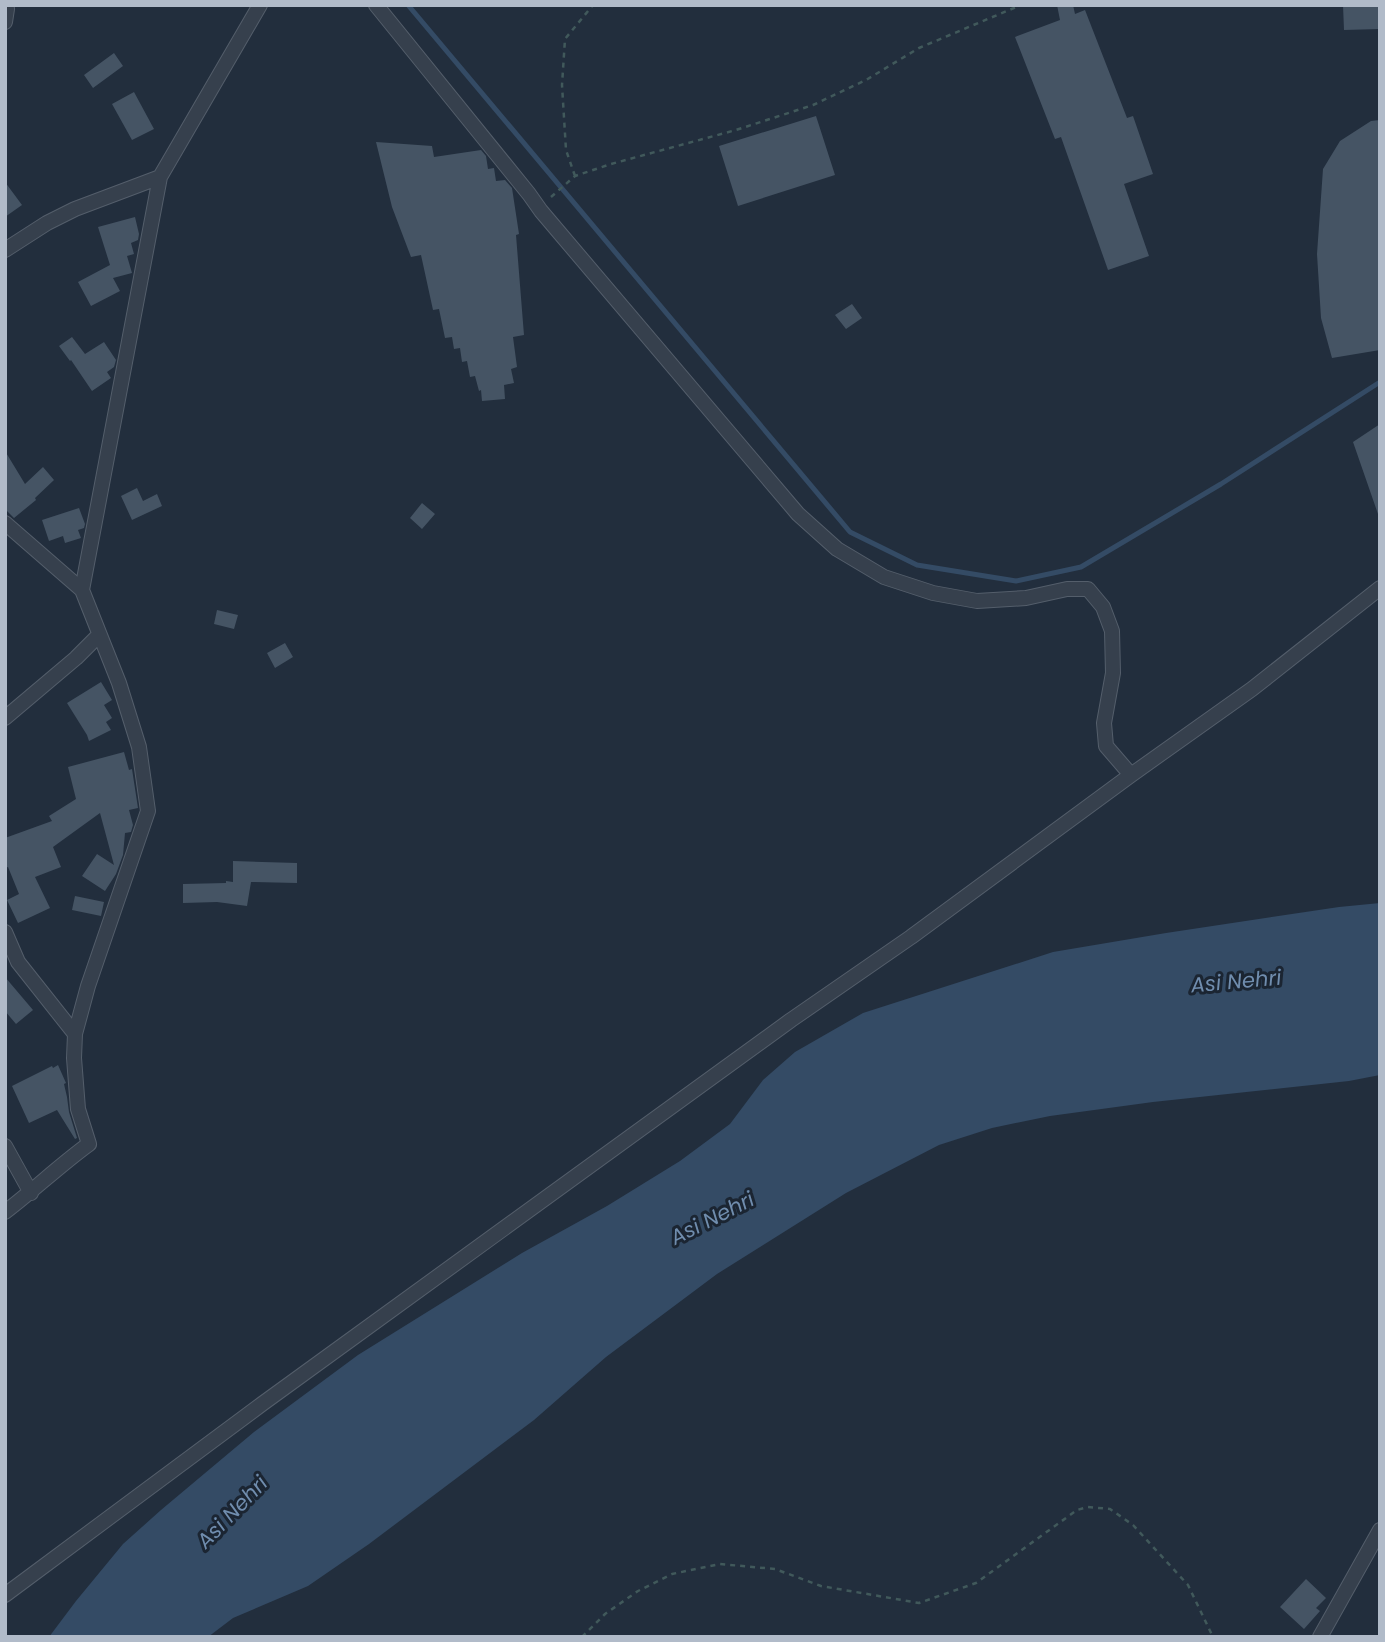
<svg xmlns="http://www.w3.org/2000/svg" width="1385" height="1642" font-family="Poppins,sans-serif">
<rect width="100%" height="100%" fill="#222e3d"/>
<path fill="#344b65" d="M1380,903v172l-31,6 -196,21 -103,14 -58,12 -53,17 -93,48 -129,81 -111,83 -72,63 -165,124 -61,42 -75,32 -25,19h-159l27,-36 47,-57 38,-34 93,-78 104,-77 164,-102 85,-47 73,-45 50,-37 33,-44 32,-28 68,-39 190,-61 113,-19 173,-26z"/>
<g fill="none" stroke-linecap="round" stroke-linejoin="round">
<path stroke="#344b65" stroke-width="5" d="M408,5l442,527 67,33 99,16 65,-14 140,-83 159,-102"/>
</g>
<path fill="#455464" d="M1057,5h16l2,9 10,-4 42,108 6,-2 20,58 -29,10 25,72 -41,14 -47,-133 -6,2 -40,-102 45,-17z
M1343,5h37v24l-36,1z
M114,53l9,13 -30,22 -9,-13z
M134,92l20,37 -22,11 -20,-36z
M816,116l19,59 -97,31 -19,-60z
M1380,120v230l-48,8 -11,-40 -4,-64 6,-85 17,-28 31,-20z
M376,142l56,4 2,11 47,-7 5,6 2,13 6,-1 2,13 9,-1 7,8 7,46 -3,1 8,100 -11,2 4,30 -6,2 3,14 -10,2 1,14 -23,2 -1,-11 -2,1 -4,-15 -5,1 -3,-16 -5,1 -2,-14 -6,1 -2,-12 -7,1 -6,-29 -6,1 -12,-55 -10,2 -19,-50z
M5,182l17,23 -17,12z
M135,217l4,17 -1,6 -7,3 3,11 -7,2 5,17 -19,5 7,13 -29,15 -13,-24 32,-17 -12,-38z
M852,304l10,14 -16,11 -11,-14z
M72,337l13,17 19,-12 12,18 -2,7 -7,5 4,6 -19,13 -21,-31 -1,1 -11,-15z
M1380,424v90h-2l-25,-72z
M5,451l20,33 18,-17 11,13 -19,18 1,2 -22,18 -9,-9z
M137,488l6,13 14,-7 5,12 -30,14 -11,-24z
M422,503l13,11 -13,15 -12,-11z
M79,508l6,16 -1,4 -6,2 3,8 -16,5 -2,-7 -14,5 -7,-21z
M217,610l21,5 -4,14 -20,-5z
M285,643l8,14 -18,11 -8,-15z
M101,682l11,18 -8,5 8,13 -6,4 5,8 -22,11 -2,-6 -20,-32z
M124,752l5,18 3,-1 6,39 -9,2 4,15 -2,7 -6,1 -2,22 -7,19 -11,17 -23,-15 15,-22 17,11 -14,-52 -47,34 8,20 -26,10 15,31 -32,15 -11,-23 12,-6 -11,-27 -3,1v-30l47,-17 -3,-5 27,-17 -8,-32z
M233,861l64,2v20l-46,-1 -4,24 -30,-4 -34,1v-19l43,-1v-2l7,1z
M75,896l29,6 -3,14 -29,-6z
M5,977l28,33 -17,14 -11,-13z
M58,1065l8,18 -2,1 3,13 2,15 8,26 -2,1 -18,-29 -28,13 -17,-37 40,-20 1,2z
M1306,1579l20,19 -10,10 4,3 -16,18 -24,-22z"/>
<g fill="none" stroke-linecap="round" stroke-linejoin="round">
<g stroke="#545e6b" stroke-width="16">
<path id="street" d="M376,5l153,189 12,17 257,303 39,35 47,28 49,16 44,8 49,-3 41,-9h21l15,18 9,24 1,42 -9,50 2,23 25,29
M5,22l2,-13 -1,-4
M5,250l42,-27 28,-14 85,-32 100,-172
M5,523l77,67
M5,718l71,-60 23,-23
M5,932l13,30 57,72
M5,1146l26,47
M5,1212c29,-22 55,-47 84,-68l-11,-35 -4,-51 1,-24 13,-48 60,-175 -9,-64 -20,-64 -37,-93 78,-413
M5,1595l257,-191 529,-384 120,-83 220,-162 121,-86 128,-101
M1320,1637l60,-107"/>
</g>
<path stroke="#41595b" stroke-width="2.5" stroke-dasharray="5 5" stroke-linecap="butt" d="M575,176l-9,-26 -4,-65 3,-46 28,-34
M551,197l24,-21 36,-12 125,-34 77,-25 53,-25 53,-32 102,-43
M582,1637l23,-23 33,-23 34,-17 48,-10 55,5 46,17 98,17 57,-20 101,-73 11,-3 22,2 23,16 55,60 25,52"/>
<use href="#street" stroke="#36404d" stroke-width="14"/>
</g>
<g text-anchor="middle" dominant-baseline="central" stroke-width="6" stroke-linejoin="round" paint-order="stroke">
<g font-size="21" font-style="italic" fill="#708dae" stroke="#1b2532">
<text transform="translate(1236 981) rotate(-5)">Asi Nehri</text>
<text transform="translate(712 1218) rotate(-27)">Asi Nehri</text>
<text transform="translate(232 1512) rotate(-46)">Asi Nehri</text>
</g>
</g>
<rect width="1385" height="1642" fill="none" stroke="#b1bbc9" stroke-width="14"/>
</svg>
